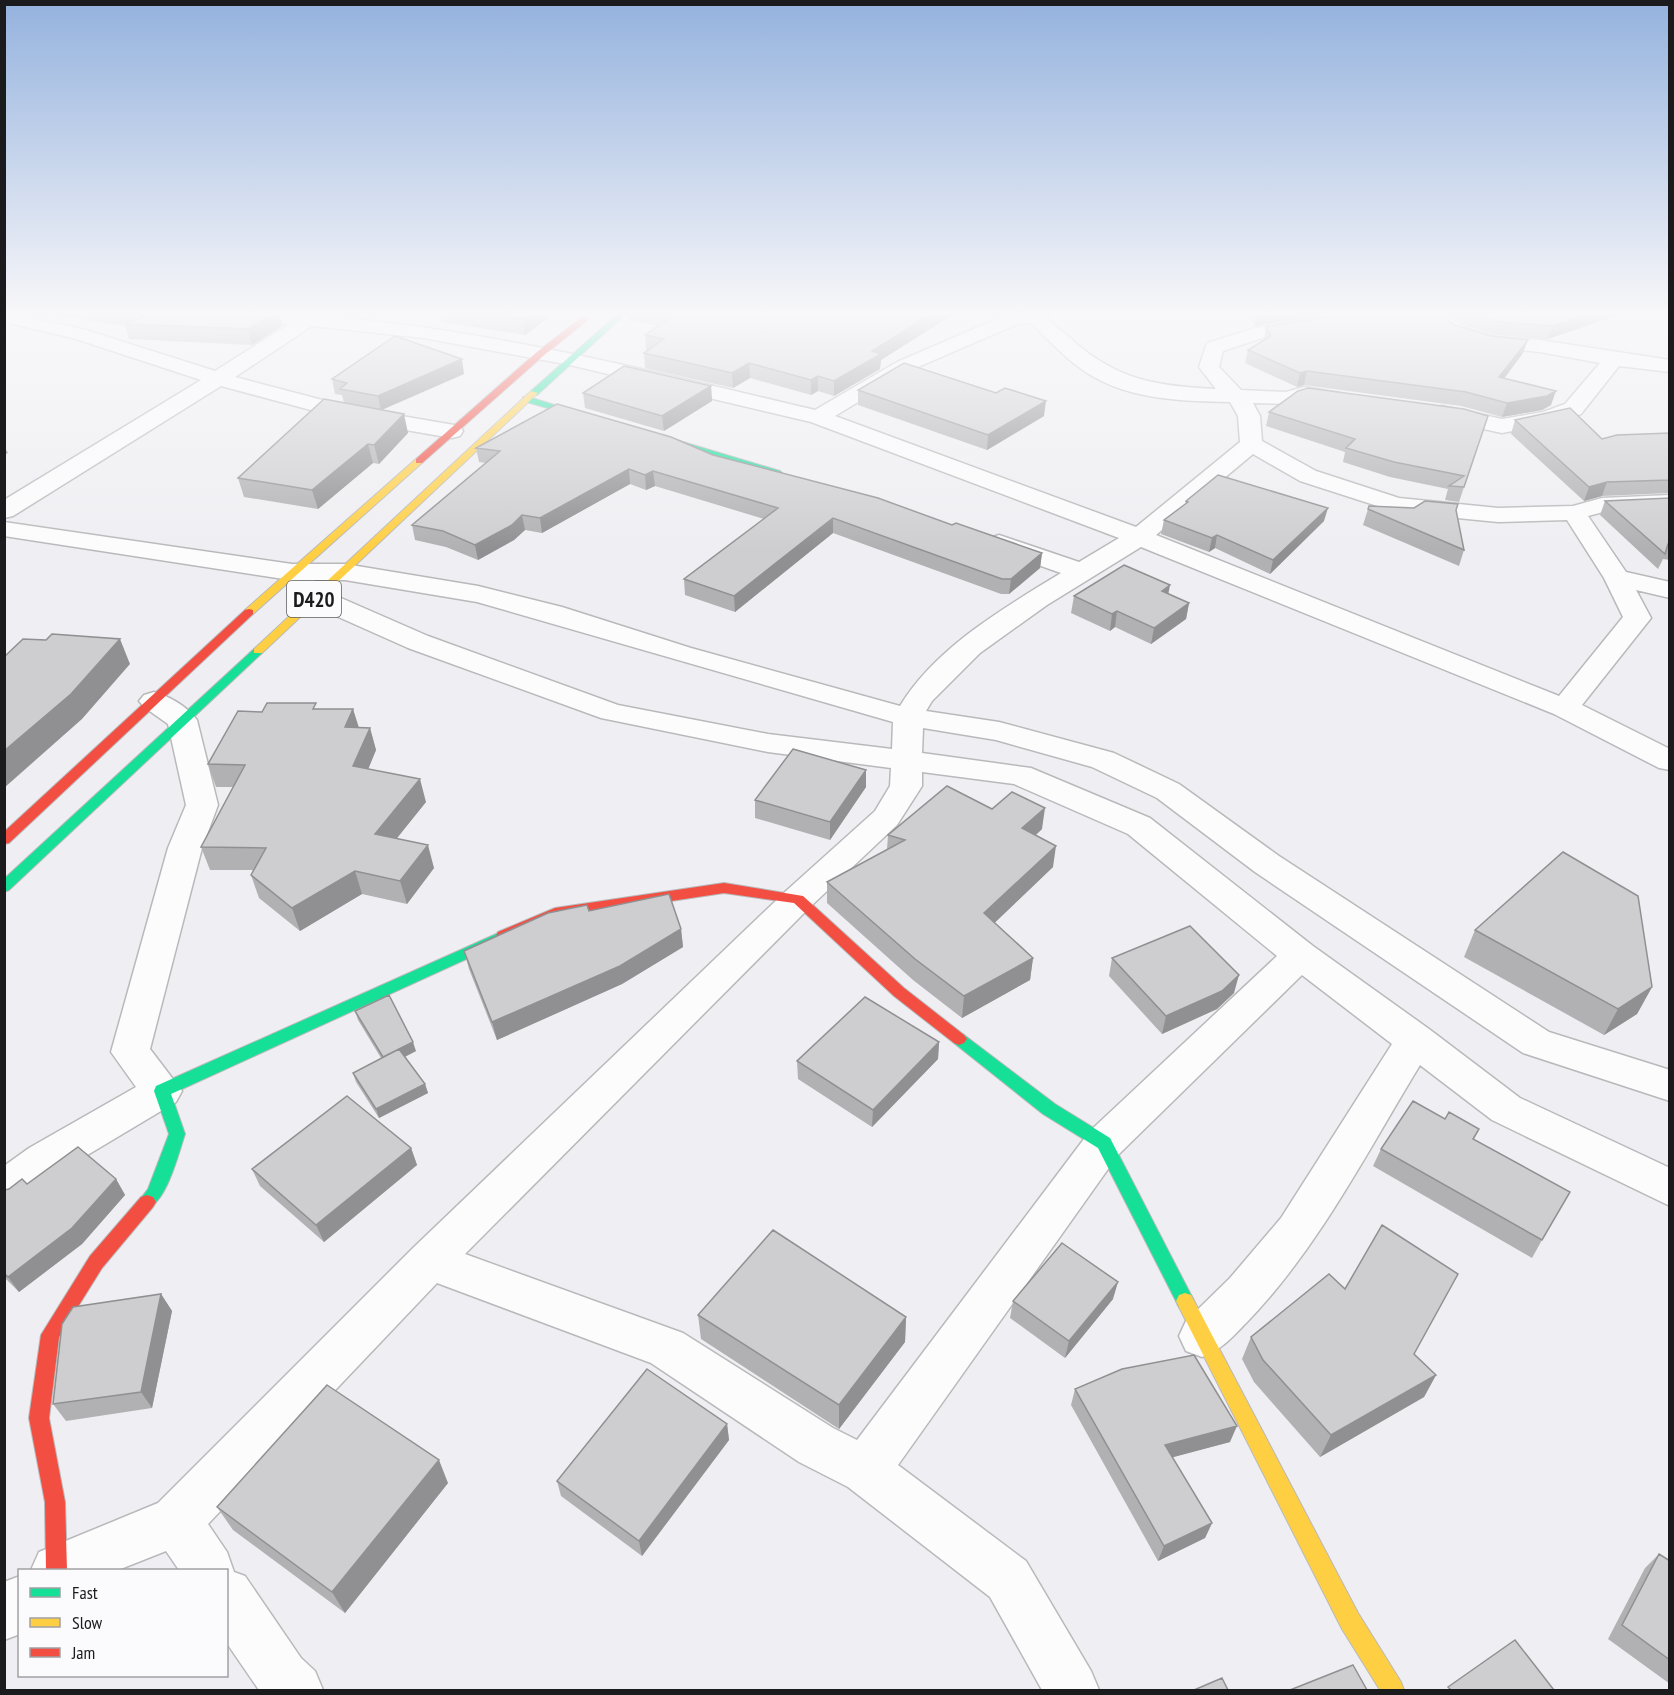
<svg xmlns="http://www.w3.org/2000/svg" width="1674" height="1695" font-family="'PT Sans Narrow',sans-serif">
<rect width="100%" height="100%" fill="#efeef2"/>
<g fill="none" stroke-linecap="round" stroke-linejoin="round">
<g stroke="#b9b9bb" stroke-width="3">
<path id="street" d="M4,312l82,18 129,41 74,-47 -57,-6 -7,-2 -2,-4c201,0 397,52 592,98l82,-48 107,-46 39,-4c5,10 18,18 27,26 46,42 85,48 146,51l-17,-22 8,-24 48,-15 57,-9 17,-7h26l-2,4 -30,12 -58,9 -42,14 -4,16 22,23 45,2 18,-5 36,6 3,5 -3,5 -8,1 -27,-5 -18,5 -34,-1 7,13 2,25 54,30 83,27 99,10 75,-2 29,-8 68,-3v14l-67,3 -15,4 38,56 44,10v16l-34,-8 15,28 -69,87 88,44v21l-11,-2 -105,-54 -413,-167 -94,58 -67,48 -48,48 -6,10 73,11 115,31 65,31 100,72 270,176 121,38v31l-147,-48 -268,-181 -98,-74 -65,-31 -96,-27 -73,-12 -1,25 109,15 119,50 163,128 116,83 91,69 150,70v38l-178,-86 -72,-55c-53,87 -101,182 -172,256 -15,15 -26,29 -46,36l-16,-6 -7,-15 7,-15 44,-43 51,-60 111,-174 -90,-69 -184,180 -220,310 128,96 65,110 8,19h-57l-52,-93 -142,-110 -49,-25 -148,-99 -214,-80 -229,241 19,28 7,20 11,4 56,82 14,13 8,19h-64l-33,-48v-72h-47l-13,-19 -48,19h-87l8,-18 119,-49 256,-256 372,-356 89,-80 15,-25 1,-18 -123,-16 -167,-34 -193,-70 -101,-45 -23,-24 -280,-43v-14l288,42h53l133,22 84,21 129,41 209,58c36,-59 104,-98 161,-133l-71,-25 -4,-5 4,-5 9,-3 9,3 71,24 40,-24 -308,-116 -241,-57 -146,-27 -112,-12 -77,51 114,30 111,19 3,5 -3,5 -8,2 -104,-18 -127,-34 -208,130 -9,2v-18l197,-120 -128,-42 -69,-16zM1031,323c20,19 39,41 63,54 40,23 91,24 136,25l8,14 2,26 -104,85 -301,-111 76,-46 104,-45zM1253,454l47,27 96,31 102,10 69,-2 37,58 19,39 -64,79 -403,-161zM314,580h31l132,22 416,120 -1,27 -124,-15 -150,-29 -190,-69 -103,-45zM922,772l92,12 114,50 149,122 -187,175 -233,309 -24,-12 -150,-95 -218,-79 345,-347 87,-82 25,-39z
M1417,312h23l26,16 30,9 44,3 130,20v12l-51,-6 -38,48 -26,9 -53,10 -60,-13 -8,-2 -3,-5 3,-5 8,-2 60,13 41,-7 22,-8 35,-41 -60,-11 -53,-5 -35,-11z
M154,692c15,4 34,15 43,28l21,85 -16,43 -52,201 32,42 -6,11 -117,70 -40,30 -15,5v-41l25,-18 107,-61 -25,-35 57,-204 18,-43 -18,-81 -24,-17 -5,-6 5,-6z
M20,1576v58l-16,6v-58z"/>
</g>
<g stroke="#b9b9bb" stroke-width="2">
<path id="fast" d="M620,312h8l-91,83h-6v-4z
M523,397h6l71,22 -7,2 -70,-20z
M663,436l117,35 2,2 -8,2 -114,-34 -2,-2z
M258,648l4,1v4l-253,237 -5,2v-13l250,-230z
M503,931l5,1 2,4 -2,4 -337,154 14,40c-6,17 -21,81 -44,73l-3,-5 10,-13 21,-55 -15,-43 2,-5z
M959,1033l5,2 91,69 55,34 81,157 3,6 -3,6 -6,2 -6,-2 -81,-159 -55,-34 -89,-71 -3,-4 3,-4z"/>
</g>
<g stroke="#b9b9bb" stroke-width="2">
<path id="slow" d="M531,391l7,2 -276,260h-8v-4z
M416,459l8,2 -171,153h-8v-4z
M1185,1293l6,2 167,318 43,69 3,8h-24l-38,-61 -163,-322 -3,-6 3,-6z"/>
</g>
<g stroke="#b9b9bb" stroke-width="2">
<path id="jam" d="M582,317l7,2 -46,37 -121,107h-6v-4l121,-107z
M249,609l4,1v4l-244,229 -5,1v-12l241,-222z
M724,883l79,13 101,92 60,47 3,4 -3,4 -5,2 -5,-2 -60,-47 -100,-93 -70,-10 -166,25 -50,22h-10l-2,-4 2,-4 57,-24z
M147,1195l6,2 3,5 -3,5 -51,61 -43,69 -10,81 16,84 2,68h-21l-1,-68 -16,-84 12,-83 49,-79 51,-59z"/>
</g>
<use href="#street" fill="#fdfcfd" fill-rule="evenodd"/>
<use href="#fast" fill="#16e098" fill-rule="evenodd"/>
<use href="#slow" fill="#ffcf43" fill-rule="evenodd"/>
<use href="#jam" fill="#f24e42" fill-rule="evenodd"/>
</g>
<path fill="#b1b1b3" d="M32,312h283l-3,1 -33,-1 3,14 -30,19 -123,-6 -4,-13z
M440,312h116l-31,23 -83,-13z
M590,312h20l-4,3z
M628,312h329l-76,48 -1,9 -46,27 -16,-5 -7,4 -61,-17 -17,10 -88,-20 -1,-15 3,-3h-1l-1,-15 13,-9 -29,-6z
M1246,312h78l-13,5 -56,9z
M1444,312h183l-79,27 -52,-4 -29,-9z
M1327,317l128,8 68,28 -19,25 47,27 -9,5 -40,7 -41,-11 -157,-21 -7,2 -52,-24 3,-13 16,-10 2,-13z
M464,374l-82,36 26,23 -29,31 -6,-1 -55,46 -74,-12 -6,-19 106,-75 -2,-8 -7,-1 -3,-15z
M711,386l1,15 -48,30 -79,-23 -2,-15z
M858,390l186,26 -57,34 -129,-45z
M1269,412l219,4 -29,86 -14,-2 3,-11 -58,-12 -47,-15 2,-10 -79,-26z
M1515,420l87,19 67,-6 1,-3v63l-68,3 -18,5 -73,-67z
M476,448l237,7 239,70 90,28 -2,15 -31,26h-8l-168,-61 -98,79 -50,-17 -1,-16 80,-60 -109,-33 -9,4 -16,-6 -88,49 -17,-3 -11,10 -36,20 -32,-13 -31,-7 -3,-15 74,-62 -7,-1z
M1670,498v62l-7,-1 -5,10 -58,-54 5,-14z
M1186,501l138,20 -54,53 -55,-26 -6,4 -48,-18 3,-14 21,-16z
M1369,506l95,44 -5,16 -96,-41z
M1169,594l20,9 -3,16 -35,25 -36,-17 -5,4 -39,-18 3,-17z
M317,709h36l5,19h12l6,22 -8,19 58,33 -30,36 38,30 -27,36 -45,-10 -62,37 -41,-33 -8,-23 2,-5h-43l-9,-23 32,-60h-17l-8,-23 54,-52z
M866,770v17l-36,53 -75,-22v-18z
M992,809l50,20 -6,6 17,32 -59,56 39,35 -3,22 -68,38 -49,-38 -86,-77v-21l60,-33 1,-14z
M589,911l92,18 2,18 -61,37 -125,56 -28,-71 -5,-18z
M1475,930l177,57 -15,27 -33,21 -140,-78z
M1112,958l122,35 -17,16 -55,25 -53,-58z
M355,1011l61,40 -11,6 20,27 3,9 -49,25 -23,-36 -3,-9 28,-15 -23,-38z
M939,1042l-1,17 -66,68 -74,-48 -1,-18z
M1445,1119l34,10 -5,10 68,101 -10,18 -159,-92 8,-17z
M411,1148l6,17 -93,77 -64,-56 -8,-17z
M116,1179l9,16 -43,49 -63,48 -15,-15v-87l23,-6z
M161,1294l11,17 -20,97 -86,13 -13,-17z
M1113,1299l-48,59 -55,-40 3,-17z
M698,1315l208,2 -1,25 -66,87 -138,-90z
M1251,1337l163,17 22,21 -12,22 -104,60 -66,-75 -12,-23z
M1075,1389l155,53 -58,15 40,66 -7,15 -47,23 -87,-156z
M727,1424l2,16 -87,116 -81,-60 -4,-15z
M448,1483l-103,130 -112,-83 -16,-23z
M1659,1554l11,7v123l-62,-45 37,-71z"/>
<path fill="#909092" d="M276,312h3l3,14 -30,19 -4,-16z
M534,312h22l-31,23 -2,-15z
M934,312h23l-76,48 -1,9 -46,27v-15l38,-30z
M1264,312h60l-13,5 -56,9 2,-13z
M1594,312h33l-79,27 4,-13z
M1528,340l-5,13 -28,38 4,-14z
M462,359l2,15 -83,36 -3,-14z
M749,363l1,15 -17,10 -1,-15z
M1307,371l-3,14 -7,2 3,-14z
M818,376v15l-7,4v-15z
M711,386l1,15 -48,30 -2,-15z
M1556,391l-5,14 -9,5 -40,7 5,-14z
M1046,401l-2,15 -57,34 1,-15z
M404,414l4,19 -29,31 -5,-19z
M368,444l5,19 -55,46 -6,-19z
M4,446l4,7 -4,2z
M629,469l1,15 -88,49 -2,-15z
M653,471l2,15 -9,4 -1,-15z
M1607,482l-5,14 -18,5 5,-14z
M1328,508l-4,13 -54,53 3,-14z
M522,515l3,15 -11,10 -36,20 -3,-15z
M833,518v15l-98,79 -1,-16z
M1217,535l-2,13 -6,4 3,-14z
M1042,553l-2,15 -31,26 2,-15z
M1170,585l-3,16 -5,-10z
M1189,603l-3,16 -35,25 3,-16z
M1117,611l-2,16 -5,4 2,-17z
M120,639l10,25 -48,55 -78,69v-37z
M353,709l7,22 -15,-4z
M370,728l6,22 -16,39 -7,-23z
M866,770v17l-36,53v-18z
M420,779l6,23 -44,55 -7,-23z
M1045,808l-3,21 -22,20 2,-21z
M428,845l6,23 -27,36 -7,-23z
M1056,846l-3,21 -71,68 2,-22z
M355,871l7,23 -62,37 -8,-23z
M681,929l2,18 -61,37 -125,56 -5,-18z
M1033,958l-3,22 -68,38 2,-22z
M1239,975l-5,18 -17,16 -55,25 4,-18z
M1652,987l-15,27 -33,21 14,-26z
M413,1042l3,9 -30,15 -3,-9z
M939,1042l-1,17 -66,68 1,-17z
M425,1084l3,9 -49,25 -3,-9z
M411,1148l6,17 -93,77 -8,-17z
M116,1179l9,16 -43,49 -63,48 -11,-15z
M1118,1282l-5,17 -48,59 4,-17z
M161,1294l11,17 -20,97 -11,-16z
M906,1317l-1,25 -66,87v-24z
M1436,1375l-12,22 -104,60 11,-22z
M727,1424l2,16 -87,116 -3,-15z
M1237,1426l-7,16 -71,19 6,-16z
M439,1460l9,23 -103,130 -13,-21z
M1212,1523l-7,15 -47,23 6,-15z"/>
<path fill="#ceced0" stroke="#909092" stroke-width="1.5" d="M129,312h147l-28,17 -124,-5 24,-9z
M468,312h66l-11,8z
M658,312h276l-62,39 9,3 -47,27 -16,-5 -7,4 -62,-17 -17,10 -88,-20 20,-14 -19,-4 30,-20z
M1341,312h95l19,13 36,11 37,4 -29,37 57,14 -9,5 -40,7 -41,-11 -159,-21 -7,2 -52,-23 23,-14 -5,-9 61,-10z
M1469,312h125l-42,14 -52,-4z
M395,336l67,23 -84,37 -38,-7 7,-6 -15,-4z
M904,363l92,30 9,-5 41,13 -58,34 -130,-45z
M624,366l87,20 -49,30 -79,-23z
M1308,388l156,21 24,7 -24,71 -15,-1 15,-10 -70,-14 -48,-14 9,-9 -86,-27 29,-21z
M324,399l80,15 -30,31 -6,-1 -56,46 -74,-12z
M557,404l114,33 42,18 165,43 74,27 4,-2 86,30 -31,26h-9l-169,-61 -99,78 -50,-17 94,-71 -125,-37 -8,4 -16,-6 -89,49 -18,-3 -10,10 -37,20 -32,-14 -31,-6 88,-74 -24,-3z
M1570,408l32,31 15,-4 53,-2v47l-63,2 -18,5 -74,-67z
M1218,475l110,33 -55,52 -56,-25 -5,3 -48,-18 24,-18 -2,-1z
M1670,498v46h-2l-3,10 -60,-53z
M1425,501l33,3 -2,6 8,40 -96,-41 1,-3 45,2z
M1124,565l46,20 -8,6 27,12 -35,25 -37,-17 -5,3 -38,-18z
M52,634l68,5 -49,55 -67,57v-94l19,-18 23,1z
M267,703h49l-3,6h40l-8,18 25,1 -17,38 67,13 -45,55 53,11 -28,36 -45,-10 -63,37 -41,-33 15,-27 -65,-1 44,-82 -37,-1 30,-53 24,1z
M793,749l73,21 -36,52 -75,-22z
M947,786l45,23 20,-17 33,16 -23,20 34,18 -72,67 49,45 -69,38 -49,-37 -88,-77 78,-42 -17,-5z
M1563,852l75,44 14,91 -34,22 -143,-79z
M669,894l12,35 -61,37 -128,56 -28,-71 84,-38 39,-8 2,6z
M1190,926l49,49 -17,16 -56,25 -54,-58z
M389,995l24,47 -30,15 -28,-46z
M865,997l74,45 -66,68 -76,-49z
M399,1049l26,35 -49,25 -23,-36z
M347,1096l64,52 -95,77 -64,-56z
M1413,1101l32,18 4,-7 30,17 -6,10 97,53 -28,48 -161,-91z
M78,1147l38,32 -44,49 -64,49 -4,-4v-83l5,-1 13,-10 5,5z
M1382,1225l76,49 -44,80 22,21 -105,60 -68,-75 -12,-23 78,-63 16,15z
M773,1230l133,87 -67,88 -141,-90z
M1062,1243l56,39 -49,59 -56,-40z
M161,1294l-20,98 -88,12 9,-80 11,-17z
M1194,1355l43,71 -72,19 47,78 -48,23 -89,-157 47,-20z
M647,1369l80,55 -88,117 -82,-60z
M327,1385l112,75 -107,132 -115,-85z
M1659,1554l11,7v99l-48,-35z
M1515,1640l39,50h-103l-3,-3z
M1353,1665l14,25h-77z
M1222,1678l6,12h-34z"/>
<linearGradient id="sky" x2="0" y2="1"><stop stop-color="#94b2de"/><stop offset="0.57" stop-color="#f8f7f9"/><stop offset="1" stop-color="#f8f7f9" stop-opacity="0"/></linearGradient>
<rect width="1674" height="549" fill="url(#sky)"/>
<g text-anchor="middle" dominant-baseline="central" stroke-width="4.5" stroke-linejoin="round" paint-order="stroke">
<rect fill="#fbfbfe" stroke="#5e5e60" stroke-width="1.5" x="287" y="581" width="54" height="36" rx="4.5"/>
<g font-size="21" font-weight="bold" fill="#1b1b1d">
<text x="314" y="599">D420</text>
</g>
</g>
<rect width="1674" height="1695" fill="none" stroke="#1b1b1d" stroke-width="12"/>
<rect x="18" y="1569" width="210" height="108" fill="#fbfbfe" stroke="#a1a1a4" stroke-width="1.5"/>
<rect x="30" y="1588" width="30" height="9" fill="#16e098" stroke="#a1a1a4" stroke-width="1.5"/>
<text x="72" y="1599" font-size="18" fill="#1b1b1d">Fast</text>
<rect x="30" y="1618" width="30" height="9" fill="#ffcf43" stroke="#a1a1a4" stroke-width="1.5"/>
<text x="72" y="1629" font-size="18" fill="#1b1b1d">Slow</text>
<rect x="30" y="1648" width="30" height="9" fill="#f24e42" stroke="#a1a1a4" stroke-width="1.5"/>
<text x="72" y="1659" font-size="18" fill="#1b1b1d">Jam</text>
</svg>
